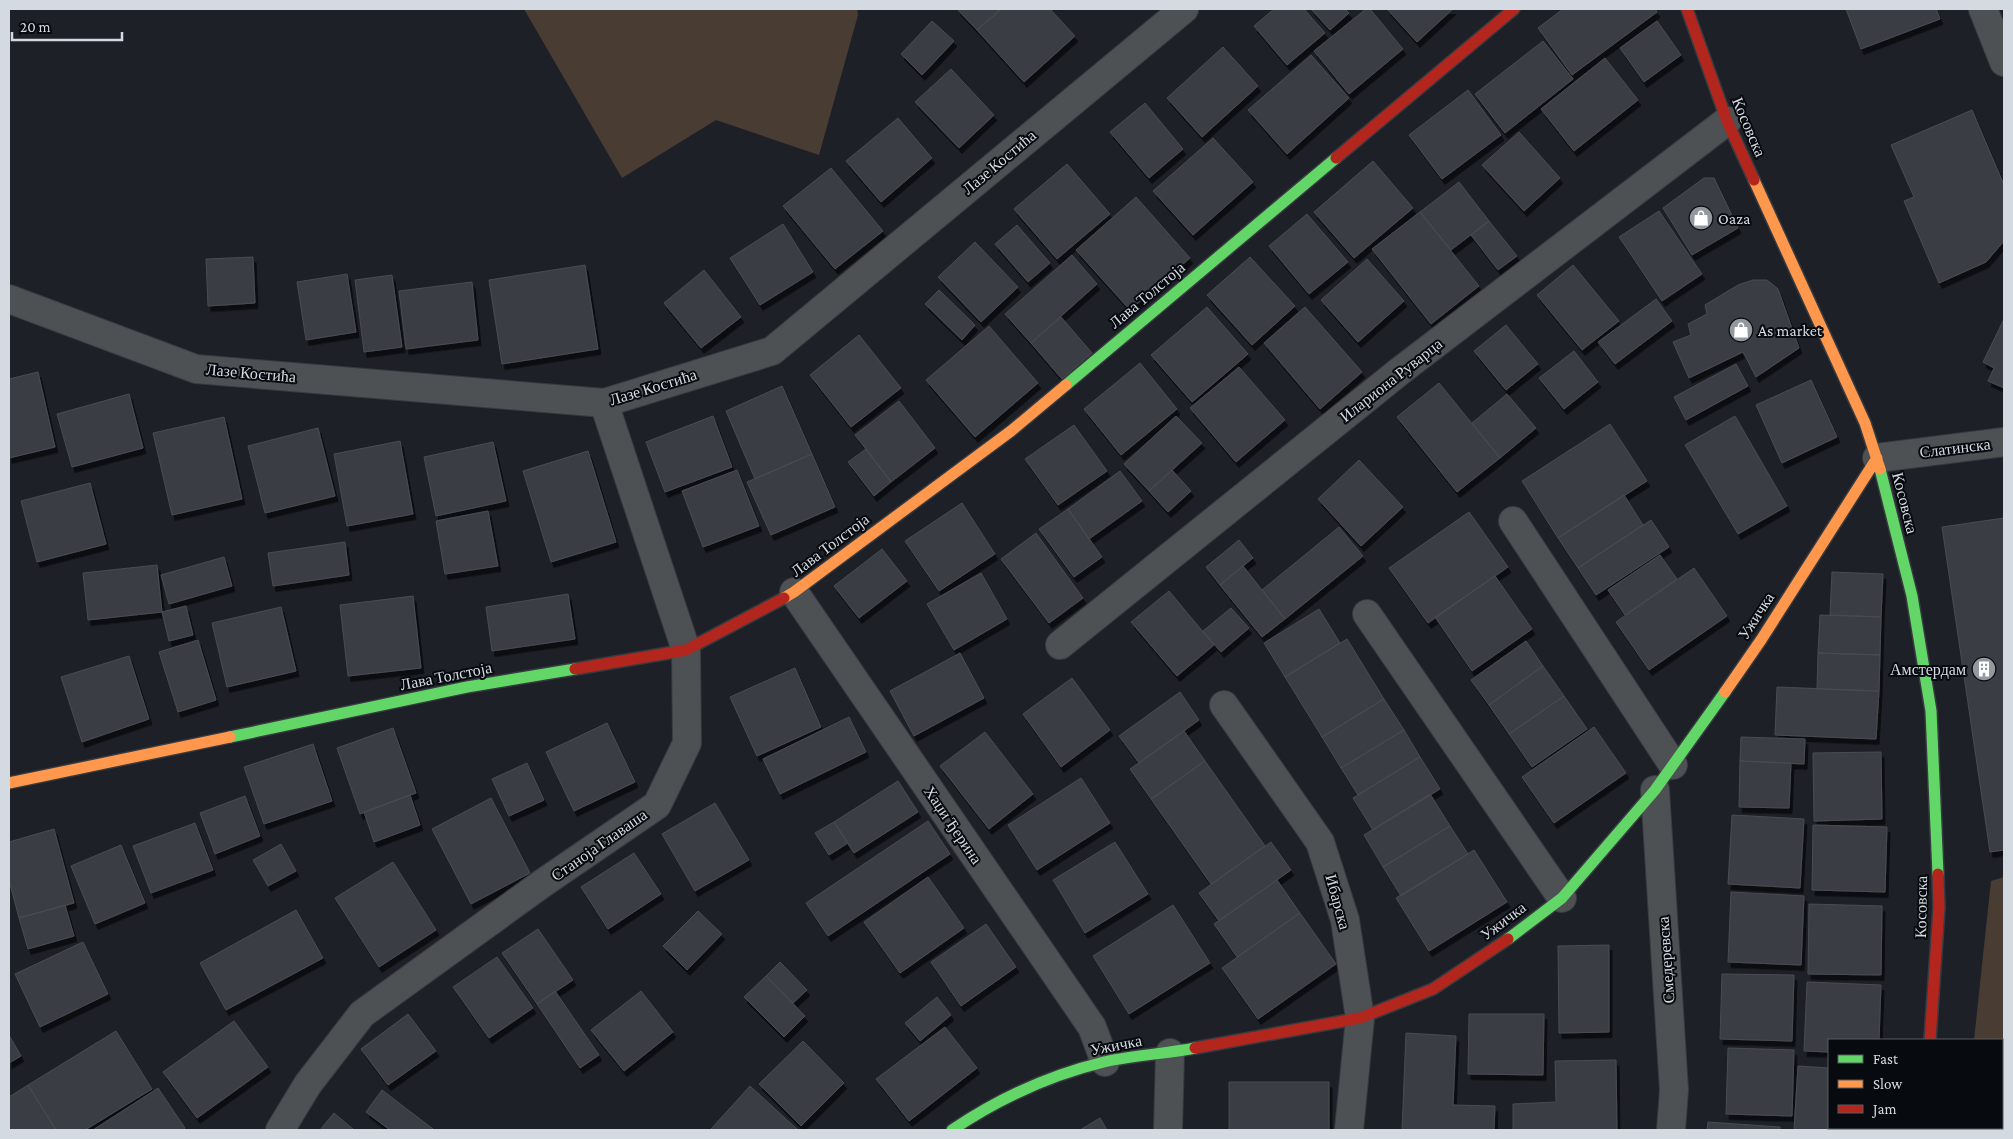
<svg xmlns="http://www.w3.org/2000/svg" width="2013" height="1139" font-family="'Crimson Pro',serif">
<defs>
<filter id="shadow"><feDropShadow dx="3" dy="5.5" stdDeviation="0" flood-color="#0009"/></filter>
</defs>
<rect width="100%" height="100%" fill="#1d2127"/>
<path fill="#493c33" d="M524,9h333l1,6 -39,140 -103,-35 -94,58z
M2004,877v253h-43l1,-2h40v-88h-28l17,-159z"/>
<path fill="#3b3e44" stroke="#484c51" filter="url(#shadow)" d="M957,9h40l2,2 -22,19z
M1001,9h49l25,27 -51,46 -47,-52z
M1274,9h30l21,24 -38,32 -33,-39z
M1311,9h34l4,4 -19,17z
M1366,9h4l33,40 -54,45 -35,-43z
M1387,9h66l-36,33z
M1563,9h92l2,3 -85,63 -34,-47z
M1846,9h90l4,10 -79,30z
M932,21l22,20 -32,34 -21,-21z
M1657,21l24,34 -37,27 -24,-34z
M1543,41l30,38 -68,54 -30,-39z
M1223,47l35,39 -56,51 -35,-39z
M1311,55l38,43 -62,56 -39,-44z
M1605,58l33,42 -64,51 -33,-42z
M951,69l43,46 -35,33 -44,-46z
M1468,90l33,45 -59,44 -33,-44z
M1145,103l38,46 -34,29 -39,-46z
M1972,110l32,75v56l-18,21 -47,21 -35,-82 10,-4 -23,-52z
M898,118l34,40 -51,44 -35,-41z
M1519,132l41,46 -36,33 -42,-46z
M1213,138l40,44 -60,53 -40,-44z
M1373,161l40,47 -59,50 -40,-46z
M1067,164l43,50 -53,45 -43,-50z
M831,168l52,63 -48,38 -52,-63z
M1704,178h10l24,50 -46,27 -29,-47z
M1459,182l30,39 -38,29 -31,-38z
M1136,197l54,61 -60,52 -54,-60z
M1659,211l43,63 -40,27 -43,-64z
M1420,212l59,74 -48,38 -59,-75z
M1307,214l41,48 -39,32 -40,-48z
M1489,221l28,35 -19,14 -27,-35z
M783,224l30,48 -53,33 -30,-47z
M1017,225l33,38 -22,19 -33,-38z
M975,242l43,45 -37,35 -43,-45z
M1072,255l25,29 -66,59 -26,-29z
M253,257l2,46 -47,3 -2,-47z
M1250,257l45,49 -43,39 -45,-50z
M1367,259l37,42 -46,41 -37,-42z
M585,265l13,84 -96,15 -13,-84z
M1573,265l46,56 -37,29 -45,-55z
M704,270l37,47 -40,31 -37,-45z
M347,274l9,58 -50,8 -9,-58z
M392,275l10,72 -38,5 -9,-72z
M1753,280h14l11,9 21,59 -43,29 -13,-25 -54,26 -16,-36 18,-7 -3,-11 19,-10 -2,-9 33,-20z
M472,282l6,58 -72,9 -7,-58z
M939,290l36,35 -13,15 -37,-36z
M1656,299l16,22 -57,43 -17,-22z
M1207,307l41,47 -56,48 -41,-47z
M1305,307l57,65 -42,37 -56,-66z
M1061,317l31,36 -30,26 -31,-36z
M2004,319v69l-16,-7 6,-13 -11,-6z
M1506,325l32,39 -32,26 -32,-39z
M989,326l49,57 -63,54 -49,-57z
M859,335l42,53 -50,39 -41,-52z
M1574,351l24,31 -34,27 -25,-31z
M1140,363l37,46 -56,46 -37,-46z
M1736,364l12,22 -62,34 -12,-23z
M1239,367l46,53 -49,42 -46,-54z
M38,372l17,75 -46,11v-79z
M1811,380l26,57 -55,26 -26,-58z
M1439,383l61,75 -43,34 -60,-75z
M782,386l30,68 -57,25 -29,-68z
M129,394l14,54 -71,19 -15,-53z
M1507,394l29,34 -36,30 -28,-35z
M899,401l36,47 -44,34 -36,-47z
M713,416l19,51 -67,25 -19,-50z
M1176,416l26,27 -53,48 -25,-27z
M1735,416l52,90 -49,28 -53,-89z
M224,417l18,82 -70,16 -19,-82z
M1610,424l37,57 -89,57 -36,-57z
M1074,425l33,46 -49,34 -33,-46z
M318,428l17,68 -70,17 -17,-67z
M400,441l13,73 -66,12 -13,-72z
M493,442l13,59 -70,15 -12,-59z
M866,449l25,33 -17,14 -26,-34z
M588,451l28,91 -65,20 -28,-91z
M812,454l23,53 -64,28 -24,-53z
M1359,460l44,47 -42,39 -43,-47z
M737,470l22,56 -56,21 -21,-56z
M1172,470l19,21 -23,21 -19,-21z
M1120,471l22,30 -53,38 -21,-30z
M90,483l16,61 -69,18 -16,-61z
M1624,495l19,30 -65,43 -20,-30z
M962,503l33,51 -56,37 -34,-50z
M1068,509l34,48 -28,20 -35,-48z
M488,511l10,55 -53,8 -9,-53z
M1469,512l39,55 -80,56 -39,-55z
M2004,518v332l-14,2 -48,-325z
M1651,520l18,27 -73,48 -18,-27z
M1339,527l24,29 -78,63 -23,-29z
M1036,533l47,65 -34,25 -48,-64z
M1239,540l14,18 -33,27 -14,-18z
M345,542l4,33 -76,11 -5,-33z
M882,549l25,32 -48,37 -25,-32z
M1660,555l17,24 -52,36 -17,-25z
M224,557l8,29 -63,18 -8,-29z
M157,565l5,47 -74,8 -5,-47z
M1243,566l42,53 -23,18 -42,-52z
M1694,568l33,48 -78,54 -33,-48z
M1832,572l51,2 -2,43 -51,-2z
M981,573l26,46 -53,31 -27,-46z
M1495,576l37,53 -60,42 -37,-54z
M1169,591l45,54 -37,31 -46,-54z
M568,594l7,45 -83,12 -6,-44z
M413,596l8,72 -73,8 -8,-71z
M186,606l7,29 -24,6 -7,-29z
M281,607l15,64 -69,16 -15,-64z
M1231,608l18,20 -28,24 -18,-21z
M1319,609l21,34 -55,34 -21,-34z
M1820,615l61,2 -1,38 -62,-2z
M1347,639l37,60 -62,38 -37,-60z
M198,640l18,60 -38,12 -19,-60z
M1526,641l17,25 -54,39 -18,-25z
M960,653l24,45 -70,38 -24,-45z
M1818,653l62,2 -1,36 -62,-2z
M129,656l20,63 -67,23 -21,-65z
M1543,666l21,30 -55,38 -20,-29z
M795,668l26,59 -64,29 -27,-59z
M1072,678l38,52 -49,37 -38,-53z
M1777,687l102,4 -3,48 -101,-4z
M1180,692l19,28 -60,43 -20,-27z
M1564,696l23,33 -55,38 -23,-33z
M1384,699l20,31 -63,38 -19,-31z
M849,717l17,35 -86,42 -17,-35z
M607,723l28,59 -61,29 -28,-59z
M1594,727l32,46 -72,50 -32,-46z
M393,728l23,65 -56,21 -23,-66z
M1404,730l16,27 -62,38 -17,-27z
M1184,731l21,30 -54,38 -21,-30z
M985,732l48,62 -44,35 -49,-63z
M1741,737l64,2 -1,25 -64,-3z
M313,744l19,57 -68,23 -20,-57z
M1881,752l1,67 -68,2 -1,-68z
M1420,757l20,32 -67,41 -20,-32z
M1205,761l60,85 -54,38 -60,-85z
M1740,761l51,2 -2,45 -50,-1z
M527,763l17,37 -35,16 -17,-37z
M1081,778l29,45 -73,47 -29,-45z
M898,781l20,31 -64,41 -20,-31z
M1430,794l20,32 -67,41 -19,-32z
M410,795l10,30 -46,17 -10,-30z
M245,796l15,40 -45,18 -15,-41z
M491,798l39,75 -59,31 -39,-75z
M715,803l34,57 -54,31 -33,-57z
M1732,815l72,4 -4,69 -72,-4z
M928,821l22,33 -122,82 -22,-33z
M834,822l14,21 -19,12 -14,-22z
M195,823l18,47 -62,23 -18,-47z
M1813,825l74,2 -2,65 -73,-2z
M1450,826l18,28 -67,42 -18,-29z
M54,829l20,74 -55,15 -10,-38v-38z
M1115,842l33,52 -63,39 -32,-53z
M1271,842l20,28 -72,51 -20,-28z
M281,844l15,27 -28,15 -15,-26z
M121,845l24,58 -50,21 -24,-58z
M1474,850l33,52 -78,49 -33,-53z
M634,853l27,41 -53,35 -27,-42z
M393,862l43,68 -57,37 -44,-69z
M928,877l36,51 -64,45 -36,-51z
M1277,880l23,33 -63,44 -23,-33z
M1731,892l73,4 -3,69 -73,-3z
M1809,904l73,2 -1,69 -73,-1z
M65,905l9,31 -46,13 -9,-31z
M1173,905l37,58 -81,51 -36,-58z
M296,910l27,48 -97,52 -26,-47z
M698,911l24,23 -35,36 -24,-24z
M1300,913l36,51 -78,55 -36,-51z
M986,924l30,43 -55,39 -30,-44z
M538,929l35,51 -36,24 -35,-51z
M83,942l25,52 -68,33 -25,-53z
M1609,945v87l-50,1 -1,-87z
M497,957l36,51 -44,30 -36,-51z
M780,962l27,28 -14,13 -27,-27z
M1722,974l72,1 -2,66 -72,-2z
M766,976l39,40 -21,21 -40,-40z
M1807,982l74,3 -2,55h-50v12l-25,-1z
M555,991l44,64 -19,13 -43,-64z
M641,991l32,41 -49,39 -33,-41z
M937,997l14,18 -31,26 -15,-18z
M408,1014l28,37 -48,34 -27,-36z
M1469,1014h75l-1,61 -75,-1z
M234,1021l34,46 -71,51 -34,-46z
M945,1027l32,41 -68,53 -33,-42z
M116,1031l36,58 -67,41h-29l-28,-45z
M1406,1033l50,3 -3,69 42,1 -1,24h-92z
M9,1035l12,21 -12,7z
M803,1041l41,42 -43,43 -42,-42z
M1728,1048l66,2 -2,66 -66,-2z
M1616,1060l1,70h-104v-26l43,-2 -1,-41z
M1798,1066l31,2v60h34v2h-69z
M1229,1082h100v48h-100z
M28,1085l28,45h-47v-33z
M750,1086l48,44h-86l-1,-1z
M158,1088l27,40 -3,2h-89z
M382,1090l51,39 -1,1h-42l-24,-18z
M334,1113l20,17h-34z
M1100,1118l7,12h-27z
M1708,1122l72,5v3h-73z"/>
<g fill="none" stroke-linecap="round" stroke-linejoin="round">
<g stroke="#373b40" stroke-width="30">
<path id="street" d="M1983,9l21,53
M9,299l187,70 408,34 168,-52 412,-342
M1877,458l127,-16
M1513,521l160,244
M794,592l298,435 13,35
M1367,614l195,284
M1060,645l340,-274 327,-250
M1224,705l96,137 25,78 15,98 -11,112
M1655,790l19,300 -3,40
M280,1130l28,-46 54,-70 181,-131 114,-78 30,-62 -1,-93 -82,-247
M1168,1130l2,-77"/>
</g>
<g stroke="#373b40" stroke-width="14">
<path id="fast" d="M1066,385l270,-227
M1880,469l32,127 19,115 7,163
M230,737l237,-50 108,-18
M1508,939l54,-41 93,-108 70,-98
M952,1130c46,-31 98,-55 152,-68 30,-7 61,-8 91,-14"/>
</g>
<g stroke="#373b40" stroke-width="14">
<path id="slow" d="M1754,180l111,243 15,46
M784,598l10,-6 217,-161 55,-46
M1725,692l36,-52 116,-182
M9,783l221,-46
M1922,1130l1,-2"/>
</g>
<g stroke="#373b40" stroke-width="14">
<path id="jam" d="M1687,9l40,112 27,59
M1336,158l178,-149
M575,669l111,-19 98,-52
M1930,1040l9,-132 -1,-34
M1195,1048l165,-30 73,-29 75,-50"/>
</g>
<use href="#street" stroke="#4e5153" stroke-width="28"/>
<use href="#fast" stroke="#63d668" stroke-width="11"/>
<use href="#slow" stroke="#ff974d" stroke-width="11"/>
<use href="#jam" stroke="#b3261e" stroke-width="11"/>
</g>
<defs>
<g id="shop-disc" transform="scale(1.25)"><circle r="9.5" fill="#9499a0" stroke="#070a0e"/><path d="M-5-2.5h2.3a2.7 3.5 0 0 1 5.4 0H5L5.5 6h-11ZM-1.5-2.5h3a1.5 2.3 0 0 0-3 0Z" fill="#fff"/></g>
<g id="building-disc" transform="scale(1.25)"><circle r="9.5" fill="#9499a0" stroke="#070a0e"/><path d="M-4-6H4V6H1V3H-1V6H-4ZM-2.5-4.3h1.7v1.8h-1.7ZM.8-4.3h1.7v1.8H.8ZM-2.5-1h1.7V.8h-1.7ZM.8-1h1.7V.8H.8Z" fill="#fff"/></g>
</defs>
<g fill-rule="evenodd">
<use href="#shop-disc" x="1701" y="218"/>
<use href="#shop-disc" x="1741" y="330"/>
<use href="#building-disc" x="1984" y="669"/>
</g>
<g text-anchor="middle" dominant-baseline="central" stroke-width="4" stroke-linejoin="round" paint-order="stroke">
<g font-size="16" fill="#d4dae1" stroke="#070a0e">
<text transform="translate(1749 127) rotate(67)">Косовска</text>
<text transform="translate(999 162) rotate(-40)">Лазе Костића</text>
<text transform="translate(1147 295) rotate(-40)">Лава Толстоја</text>
<text transform="translate(251 373) rotate(5)">Лазе Костића</text>
<text transform="translate(1391 380) rotate(-38)">Илариона Руварца</text>
<text transform="translate(653 387) rotate(-17)">Лазе Костића</text>
<text transform="translate(1955 448) rotate(-7)">Слатинска</text>
<text transform="translate(1905 503) rotate(76)">Косовска</text>
<text transform="translate(830 545) rotate(-37)">Лава Толстоја</text>
<text transform="translate(1756 616) rotate(-57)">Ужичка</text>
<text transform="translate(446 676) rotate(-11)">Лава Толстоја</text>
<text transform="translate(953 825) rotate(56)">Хаџи Ђерина</text>
<text transform="translate(599 845) rotate(-35)">Станоја Главаша</text>
<text transform="translate(1338 902) rotate(75)">Ибарска</text>
<text transform="translate(1921 907) rotate(-89)">Косовска</text>
<text transform="translate(1503 921) rotate(-37)">Ужичка</text>
<text transform="translate(1666 960) rotate(-94)">Смедеревска</text>
<text transform="translate(1116 1045) rotate(-11)">Ужичка</text>
</g>
<g font-size="16" fill="#d4dae1" stroke="#070a0e" text-anchor="start">
<text x="1718" y="218">Oaza</text>
<text x="1758" y="330">As market</text>
<text x="1966" y="669" text-anchor="end">Амстердам</text>
</g>
</g>
<rect width="2013" height="1139" fill="none" stroke="#d4dae1" stroke-width="20"/>
<rect x="1828" y="1039" width="175" height="90" fill="#070a0e" stroke="#595d62"/>
<rect x="1838" y="1055" width="25" height="8" fill="#63d668" stroke="#595d62"/>
<text x="1873" y="1064" font-size="15" fill="#d4dae1">Fast</text>
<rect x="1838" y="1080" width="25" height="8" fill="#ff974d" stroke="#595d62"/>
<text x="1873" y="1089" font-size="15" fill="#d4dae1">Slow</text>
<rect x="1838" y="1105" width="25" height="8" fill="#b3261e" stroke="#595d62"/>
<text x="1873" y="1114" font-size="15" fill="#d4dae1">Jam</text>
<path d="M12 32v8h110v-8" fill="none" stroke="#d4dae1" stroke-width="2.5"/>
<text x="20" y="32" font-size="15" fill="#d4dae1" stroke="#070a0e" stroke-width="4" paint-order="stroke">20 m</text>
</svg>
